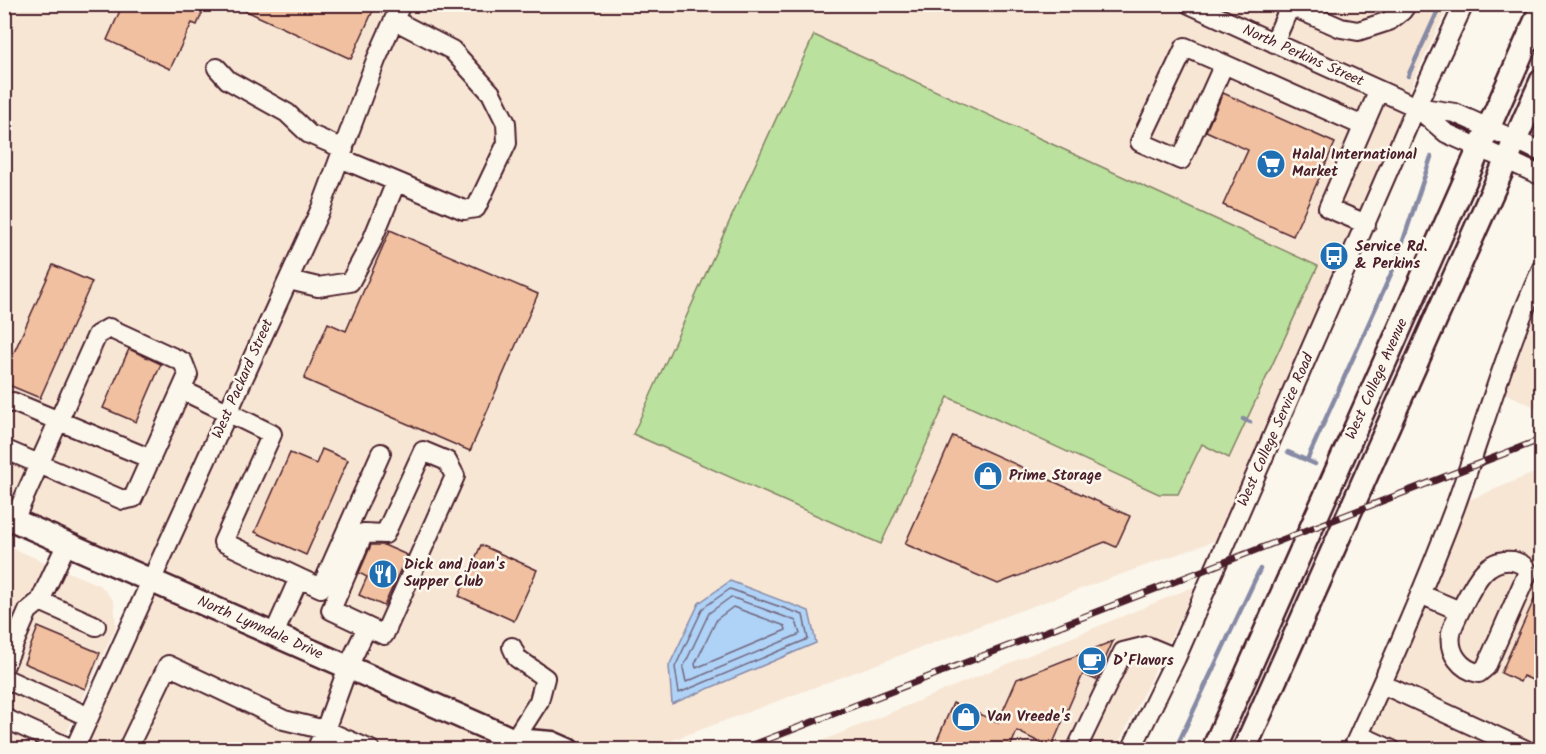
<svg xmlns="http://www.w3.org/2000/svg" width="1546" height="754" font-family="Kalam,sans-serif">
<rect width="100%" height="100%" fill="#fbf7ec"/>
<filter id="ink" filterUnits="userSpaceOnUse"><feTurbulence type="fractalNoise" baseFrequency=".0167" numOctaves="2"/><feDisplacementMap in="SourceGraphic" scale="12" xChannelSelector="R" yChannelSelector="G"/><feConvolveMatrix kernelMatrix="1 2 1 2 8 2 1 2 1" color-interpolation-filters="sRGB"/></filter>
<g filter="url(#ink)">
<path fill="#f8e6d5" d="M5,5h1444l-32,68 -24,60 -176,407 -195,70 -373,139h-644v-204l96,41 13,15 2,26 -51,110 24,-20 63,-137 -147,-64z
M1541,295v115l-36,-17z
M1541,470v279l-179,1 40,-90 53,-154z
M1193,587l-4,14 -73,148 -316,1z"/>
<path fill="#bae19d" stroke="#828064" stroke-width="1.5" d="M814,35l504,231 -89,192 -27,-14 -24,50h-19l-211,-97 -67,147 -248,-110z"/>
<path fill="#afd2f7" stroke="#878aa5" stroke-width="1.5" d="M730,581l79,30 7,32 -144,61 -3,-38 30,-63z"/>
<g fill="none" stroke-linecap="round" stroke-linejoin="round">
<path stroke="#72677d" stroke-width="1.5" d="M730,589l73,26 5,24 -129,54 -4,-26 28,-59z
M731,597l65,24 4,13 -114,48 -3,-14 26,-55z
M733,607l52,19 1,4 -90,38 -1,-4 22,-45z"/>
<path stroke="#878aa5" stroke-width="4.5" d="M1408,76l33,-72
M1243,419l7,3
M1288,452l27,12
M1307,460l88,-195 36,-108
M1175,750l85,-181"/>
</g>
<path fill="#f0c0a0" stroke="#4a1f2b" stroke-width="1.5" d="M123,4h83l-9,21 -5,-2 -22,46 -63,-29z
M231,4h145l-25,55z
M1223,93l112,50 -42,93 -70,-31 25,-55 -42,-19z
M390,230l148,64 -68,157 -166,-72 24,-56 18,8z
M53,265l39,17 -52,116 -36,-15v-8z
M129,349l32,15 -25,58 -33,-14z
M953,436l177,80 -14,31 -11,-5 -107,42 -93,-40z
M322,449l26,11 -42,95 -51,-23 35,-79 26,11z
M371,545h13l23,10 -23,51 -25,-11 8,-18 -8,-4z
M481,545l56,25 -23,51 -55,-25z
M1542,582v102l-19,-8 -3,6 -19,-9z
M38,627l62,26 -15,36 -61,-26z
M1113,641l-17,39 -13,-6 -32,74 -34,-17 -8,19h-76l20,-47 45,19 19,-43z"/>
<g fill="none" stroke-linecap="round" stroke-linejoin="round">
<g stroke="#4a1f2b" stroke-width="22">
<path id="minor" d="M1189,4l227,103 30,26 96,43
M1286,4l55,24 17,3 31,-10 13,-10 5,-7
M1274,43l17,-39
M1224,64l-39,-17 -45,95 41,18 43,-96 139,62
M217,68l11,12 59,33 22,21 35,15
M1416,107l39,6 87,39
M340,158l124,52 12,-2 31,-65 -1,-20 -15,-30 -39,-43 -58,-30
M1366,224l-38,-16 51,-118
M289,280l29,7 32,-5 21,-39 25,-61
M182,390l90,44 -49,108 76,36 -25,56
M4,404l9,-2 138,57
M4,449l119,51 10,-2 55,-123 -5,-13 -74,-34 -12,7c-28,62 -55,123 -83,185
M423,451l24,10 8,15 -71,159 -53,-25 33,-77 21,1z
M299,578l22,10 60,-135
M1420,594l40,17c12,-22 23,-54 53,-50 7,2 12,4 15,11l-42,95 -7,6c-18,-3 -31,-20 -28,-39 1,-8 6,-16 9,-23
M40,601l56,25
M512,647l5,11 28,20 -6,23 -25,39
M4,667l24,-56 12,-10 27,-58
M4,678l85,39
M1382,684l144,66
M4,718l70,32
M1359,735l33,15
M74,750l247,-542 55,-148 25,-56
M127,750l41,-85 116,55 41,10 23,-63 19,-40
M316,750l9,-20 46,20
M1076,750l47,-98 24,-6 29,12
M1131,750l45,-92 240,-551 48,-103
M1352,750c37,-81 72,-161 103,-243 29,-80 52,-162 87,-239"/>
</g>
<g stroke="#4a1f2b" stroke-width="27">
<path id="major" d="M4,516l510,224 38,3 16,7
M1213,750l329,-743
M1244,750l298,-670"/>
</g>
<use href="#minor" stroke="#fbf7ec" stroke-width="18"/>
<use href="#major" stroke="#fbf7ec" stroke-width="22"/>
<g stroke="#4a1f2b" stroke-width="7">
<path id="rail" d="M740,750l802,-311"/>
</g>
<use href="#rail" stroke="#fbf7ec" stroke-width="4.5" stroke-dasharray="14" stroke-linecap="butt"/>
</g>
</g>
<defs>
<g id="supermarket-disc" transform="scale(1.5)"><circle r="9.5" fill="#1f6fb2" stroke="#fbf7ec"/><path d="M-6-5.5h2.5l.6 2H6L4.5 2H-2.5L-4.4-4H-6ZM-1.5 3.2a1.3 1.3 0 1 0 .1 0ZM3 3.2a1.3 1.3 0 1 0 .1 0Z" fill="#fff"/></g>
<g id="bus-disc" transform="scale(1.5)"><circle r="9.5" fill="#1f6fb2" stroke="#fbf7ec"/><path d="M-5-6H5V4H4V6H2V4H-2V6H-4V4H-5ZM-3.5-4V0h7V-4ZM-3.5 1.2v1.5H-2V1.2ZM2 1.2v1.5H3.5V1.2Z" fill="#fff"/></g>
<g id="shop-disc" transform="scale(1.5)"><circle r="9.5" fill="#1f6fb2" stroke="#fbf7ec"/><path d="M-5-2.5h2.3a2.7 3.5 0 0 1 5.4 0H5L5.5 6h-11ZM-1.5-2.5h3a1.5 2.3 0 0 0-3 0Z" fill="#fff"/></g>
<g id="restaurant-disc" transform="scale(1.5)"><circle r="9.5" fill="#1f6fb2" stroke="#fbf7ec"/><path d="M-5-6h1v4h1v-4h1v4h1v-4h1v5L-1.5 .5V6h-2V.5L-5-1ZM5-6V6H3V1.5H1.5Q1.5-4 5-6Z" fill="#fff"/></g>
<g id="cafe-disc" transform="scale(1.5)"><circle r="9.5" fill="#1f6fb2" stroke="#fbf7ec"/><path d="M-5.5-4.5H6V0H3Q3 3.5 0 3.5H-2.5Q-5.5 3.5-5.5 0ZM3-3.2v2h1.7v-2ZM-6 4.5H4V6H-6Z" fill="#fff"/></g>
</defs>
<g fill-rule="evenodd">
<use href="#supermarket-disc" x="1271" y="164"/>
<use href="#bus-disc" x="1334" y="256"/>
<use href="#shop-disc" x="988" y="476"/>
<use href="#restaurant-disc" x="383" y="574"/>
<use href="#cafe-disc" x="1092" y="661"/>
<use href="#shop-disc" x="966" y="717"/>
</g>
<g text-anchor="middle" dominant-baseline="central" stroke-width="5" stroke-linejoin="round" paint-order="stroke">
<g font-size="15" fill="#4a1f2b" stroke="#fbf7ec">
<text transform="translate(1303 56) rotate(24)">North Perkins Street</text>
<text transform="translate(243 379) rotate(-66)">West Packard Street</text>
<text transform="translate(1377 379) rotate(-66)">West College Avenue</text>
<text transform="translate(1276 430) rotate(-66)">West College Service Road</text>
<text transform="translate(260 628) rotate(24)">North Lynndale Drive</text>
</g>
<g font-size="15" font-weight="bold" fill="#4a1f2b" stroke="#fbf7ec" text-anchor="start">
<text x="1292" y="155">Halal International<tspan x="1292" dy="17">Market</tspan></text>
<text x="1355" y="247">Service Rd.<tspan x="1355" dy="17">&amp; Perkins</tspan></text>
<text x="1009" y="476">Prime Storage</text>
<text x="404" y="565">Dick and joan's<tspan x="404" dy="17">Supper Club</tspan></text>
<text x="1113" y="661">D’Flavors</text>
<text x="987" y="717">Van Vreede's</text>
</g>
</g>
<rect width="1546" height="754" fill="none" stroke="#fbf7ec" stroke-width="24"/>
<rect x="12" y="12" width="1522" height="730" fill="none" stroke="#4a1f2b" stroke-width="2" filter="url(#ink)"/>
</svg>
